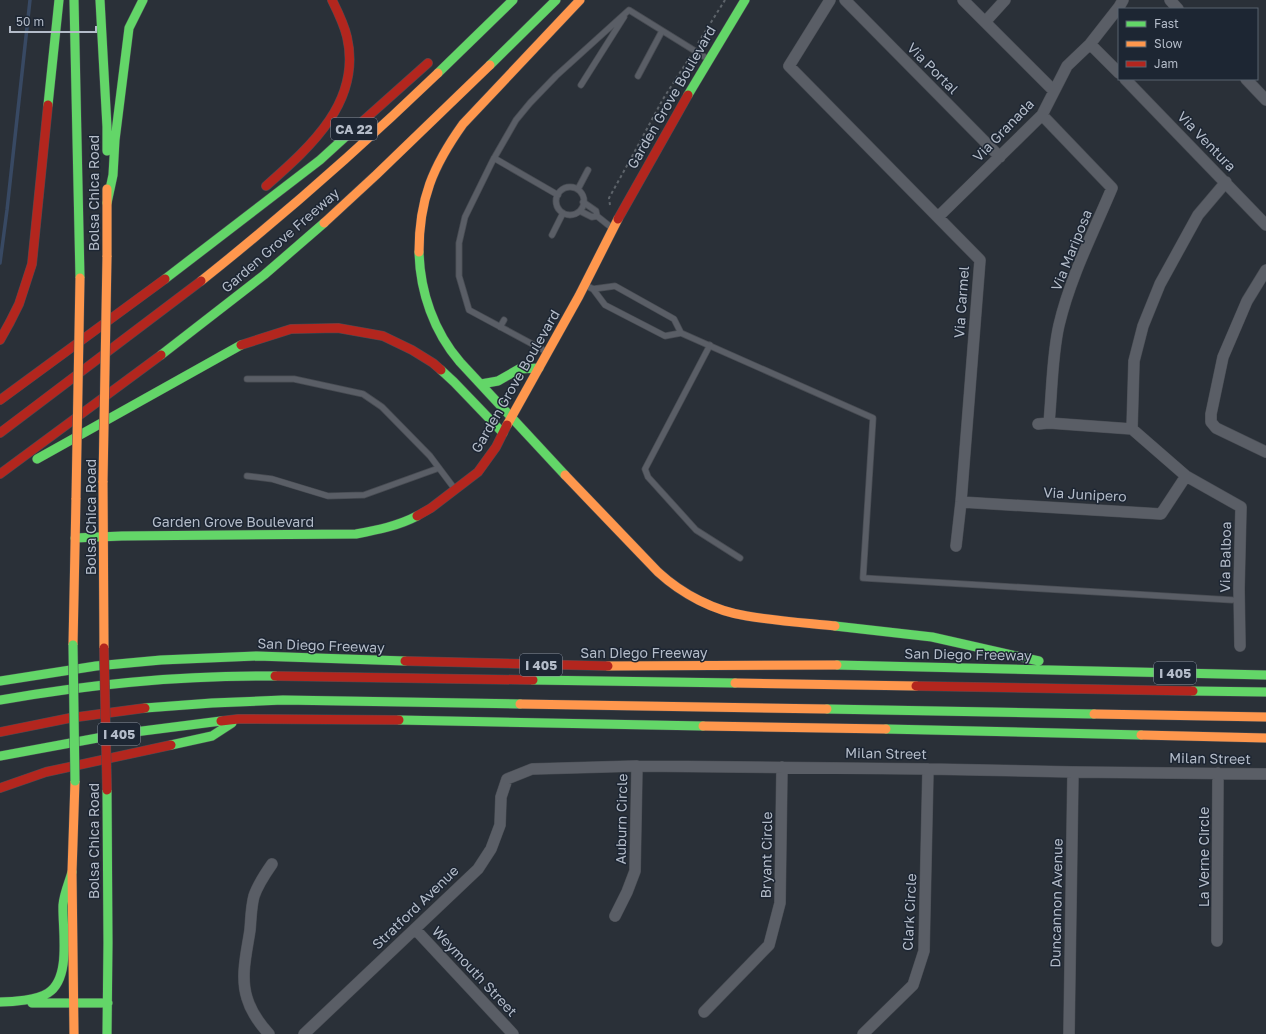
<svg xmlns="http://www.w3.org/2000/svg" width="1266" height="1034" font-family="'Golos Text',sans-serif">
<rect width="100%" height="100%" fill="#2a3038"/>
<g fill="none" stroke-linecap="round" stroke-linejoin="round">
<path stroke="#384963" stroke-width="3.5" d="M0,263l7,-53 23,-210"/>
<g stroke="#484c53" stroke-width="7">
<path id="lane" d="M638,76l24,-45
M581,85l43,-68
M494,158l64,37
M556 201a14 14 0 1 1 28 0a14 14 0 1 1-28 0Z
M578,189l10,-19
M583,202l13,9 1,5 15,12
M580,211l12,6 5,-1
M552,235l11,-22
M587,286l6,3 12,16 60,31 16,-3 192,85 -10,160 369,22
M593,289l22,-3 59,33 7,14
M500,327l4,-7
M710,345l-65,124 3,8 48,53 44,28
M547,352l-78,-42 -10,-34v-33l6,-26 28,-57 23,-40 14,-17 26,-27 73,-66 79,49
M247,379h47l69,15 19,13 48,49 9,12
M247,476l25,3 56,17 36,-1 75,-27 15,20"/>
</g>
<g stroke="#484c53" stroke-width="12">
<path id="street" d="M830,0l-41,66 191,194 -19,242 -5,44
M845,0l155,157
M963,0l91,91
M1170,0l8,9
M985,22l20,-22
M1090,44l29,29
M1125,79l141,146
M1246,79l20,21
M1042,115l70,73c-19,45 -42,90 -53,137 -7,30 -7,67 -10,98
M938,217l104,-102 25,-49 23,-22 29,-37 4,-7
M1266,270l-19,31 -24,56 -12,57v8l5,6 50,24
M1038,424l11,-1 83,6 54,47 55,31 -2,82 1,57
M1132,429l2,-68 9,-35 17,-42 38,-69 28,-33
M961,502l200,12 25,-38
M615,916l12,-24 8,-21 2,-105
M415,929l98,105
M1217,941l1,-168
M704,1012l65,-67 11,-42 2,-136
M269,1034c-10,-11 -18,-22 -22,-36 -7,-22 0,-47 3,-68 1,-11 1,-23 4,-34 4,-12 11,-22 18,-32
M304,1034l174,-165 13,-20 9,-24 1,-28 6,-18 25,-10 105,-3 291,3 145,3 193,2
M863,1034l50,-49 11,-34 4,-182
M1069,1034l4,-262"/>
</g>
<g stroke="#484c53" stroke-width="10">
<path id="fast" d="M74,0l6,278
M100,0l7,127v24
M490,65l66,-65
M438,73l75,-73
M688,95l57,-95
M48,105l11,-105
M107,203l6,-28 2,-35 14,-112 14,-28
M419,252c1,40 15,80 41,110l105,113
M165,279l155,-119 34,-31
M161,355l103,-80 60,-52
M441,370l13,12 49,51
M481,384l17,-3 21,-12 20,-1
M37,459l204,-114
M75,538l47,-2 234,-2c21,-4 42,-8 61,-18
M835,626l97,11 107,24
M837,665l429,10
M533,680l202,3
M0,681l96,-15 65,-6 96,-4 148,5
M1193,691l73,1
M0,700c91,-16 182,-25 275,-24
M145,708l67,-5 71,-3 237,4
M827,709l267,5
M399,720l304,6
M886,729l255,6
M171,745l41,-9 20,-13
M0,756l119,-22 102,-13
M107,790l1,153 -1,91
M0,1002c13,0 37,-2 48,-9 24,-15 14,-65 15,-88 1,-12 6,-22 9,-33
M32,1003h76"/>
</g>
<g stroke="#484c53" stroke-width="10">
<path id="slow" d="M107,189v68
M324,223l52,-48 114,-110
M419,252c0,-53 14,-86 44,-128l117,-124
M201,281c83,-66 161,-135 237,-208
M507,425l72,-129 39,-77
M565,475l93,97c24,22 56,39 89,44 29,5 59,7 88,10
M103,481l1,167
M73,645l3,-147
M608,666l229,-1
M735,683l181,3
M520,704l307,5
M1094,714l172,3
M703,726l183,3
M1141,735l125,3
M74,1034l-2,-162 3,-91"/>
</g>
<g stroke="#484c53" stroke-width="10">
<path id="jam" d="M354,129l74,-66
M266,186c44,-39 96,-84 81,-149 -3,-13 -9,-25 -15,-37
M618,219l70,-124
M0,340l10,-18 9,-18 13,-40 16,-159
M241,345l50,-16 47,-1 45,8 29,14 21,13 8,7
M0,400l165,-121
M0,433l201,-152
M0,474l161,-119
M417,516l14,-8 47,-36 18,-25 11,-22
M405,661l203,5
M275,676l258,4
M916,686l277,5
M221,721l17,-2 161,1
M0,732l70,-14 75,-10
M0,788l46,-16 125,-27"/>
</g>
<path stroke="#5d636a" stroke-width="2" stroke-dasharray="3 3" stroke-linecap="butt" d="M698,43l27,-43
M610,205l-1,-7 20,-36 34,-63 27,-42"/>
<use href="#lane" stroke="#5a5e66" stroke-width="5.5"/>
<use href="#street" stroke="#5a5e66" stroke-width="11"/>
<use href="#fast" stroke="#63d668" stroke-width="9"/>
<use href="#slow" stroke="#ff974d" stroke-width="9"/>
<use href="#jam" stroke="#b3261e" stroke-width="9"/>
<g stroke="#484c55" stroke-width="10" stroke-linecap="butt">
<path id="fast-bridge" d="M73,645l2,136"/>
</g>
<g stroke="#484c55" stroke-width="10" stroke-linecap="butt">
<path id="slow-bridge" d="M103,481l4,-224
M76,498l4,-220"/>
</g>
<g stroke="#484c55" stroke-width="10" stroke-linecap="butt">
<path id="jam-bridge" d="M104,648l3,142"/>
</g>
<use href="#fast-bridge" stroke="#63d668" stroke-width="9"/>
<use href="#slow-bridge" stroke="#ff974d" stroke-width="9"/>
<use href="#jam-bridge" stroke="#b3261e" stroke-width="9"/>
</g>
<g text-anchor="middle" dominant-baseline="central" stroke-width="3" stroke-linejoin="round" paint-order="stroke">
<g fill="#1d2633" stroke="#878f9c" stroke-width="1">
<rect x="331" y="118" width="46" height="22" rx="3"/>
<rect x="520" y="654" width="42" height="22" rx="3"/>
<rect x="1154" y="662" width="42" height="22" rx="3"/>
<rect x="98" y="723" width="42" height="22" rx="3"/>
</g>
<g font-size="13" font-weight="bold" fill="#b4bcc9">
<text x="354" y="129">CA 22</text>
<text x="541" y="665">I 405</text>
<text x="1175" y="673">I 405</text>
<text x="119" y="734">I 405</text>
</g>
<g font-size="14" fill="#b4bcc9" stroke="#1d2633">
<text transform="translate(933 68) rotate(45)">Via Portal</text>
<text transform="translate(671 97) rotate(-60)">Garden Grove Boulevard</text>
<text transform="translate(1003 130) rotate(-46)">Via Granada</text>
<text transform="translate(1207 141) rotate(46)">Via Ventura</text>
<text transform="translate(93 193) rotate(-90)">Bolsa Chica Road</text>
<text transform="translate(280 240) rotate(-41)">Garden Grove Freeway</text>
<text transform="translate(1071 250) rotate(-68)">Via Mariposa</text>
<text transform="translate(961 302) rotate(-86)">Via Carmel</text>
<text transform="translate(515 381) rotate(-60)">Garden Grove Boulevard</text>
<text transform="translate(1085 494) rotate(3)">Via Junipero</text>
<text transform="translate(90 517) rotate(-90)">Bolsa Chica Road</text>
<text x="233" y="521">Garden Grove Boulevard</text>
<text transform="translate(1225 557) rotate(-89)">Via Balboa</text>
<text transform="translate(321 645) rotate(2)">San Diego Freeway</text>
<text x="644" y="652">San Diego Freeway</text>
<text transform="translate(968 654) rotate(1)">San Diego Freeway</text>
<text transform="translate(886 753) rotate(1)">Milan Street</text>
<text transform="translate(1210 758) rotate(1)">Milan Street</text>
<text transform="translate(621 819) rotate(-89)">Auburn Circle</text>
<text transform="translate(93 841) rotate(-90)">Bolsa Chica Road</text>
<text transform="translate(766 855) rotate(-89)">Bryant Circle</text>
<text transform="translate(1203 857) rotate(-90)">La Verne Circle</text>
<text transform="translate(1056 903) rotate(-89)">Duncannon Avenue</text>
<text transform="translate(415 907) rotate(-44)">Stratford Avenue</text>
<text transform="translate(909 912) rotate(-87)">Clark Circle</text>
<text transform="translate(475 971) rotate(47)">Weymouth Street</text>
</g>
</g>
<rect x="1118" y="8" width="140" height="72" fill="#1d2633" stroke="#59626f"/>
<rect x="1126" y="21" width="20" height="6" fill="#63d668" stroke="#59626f"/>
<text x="1154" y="28" font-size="12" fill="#b4bcc9">Fast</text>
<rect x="1126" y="41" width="20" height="6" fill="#ff974d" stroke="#59626f"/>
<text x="1154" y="48" font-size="12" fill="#b4bcc9">Slow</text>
<rect x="1126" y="61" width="20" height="6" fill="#b3261e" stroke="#59626f"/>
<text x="1154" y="68" font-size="12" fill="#b4bcc9">Jam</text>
<path d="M10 26v6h86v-6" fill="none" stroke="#b4bcc9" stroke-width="2"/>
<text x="16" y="26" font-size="12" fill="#b4bcc9" stroke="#1d2633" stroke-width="3" paint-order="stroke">50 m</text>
</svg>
